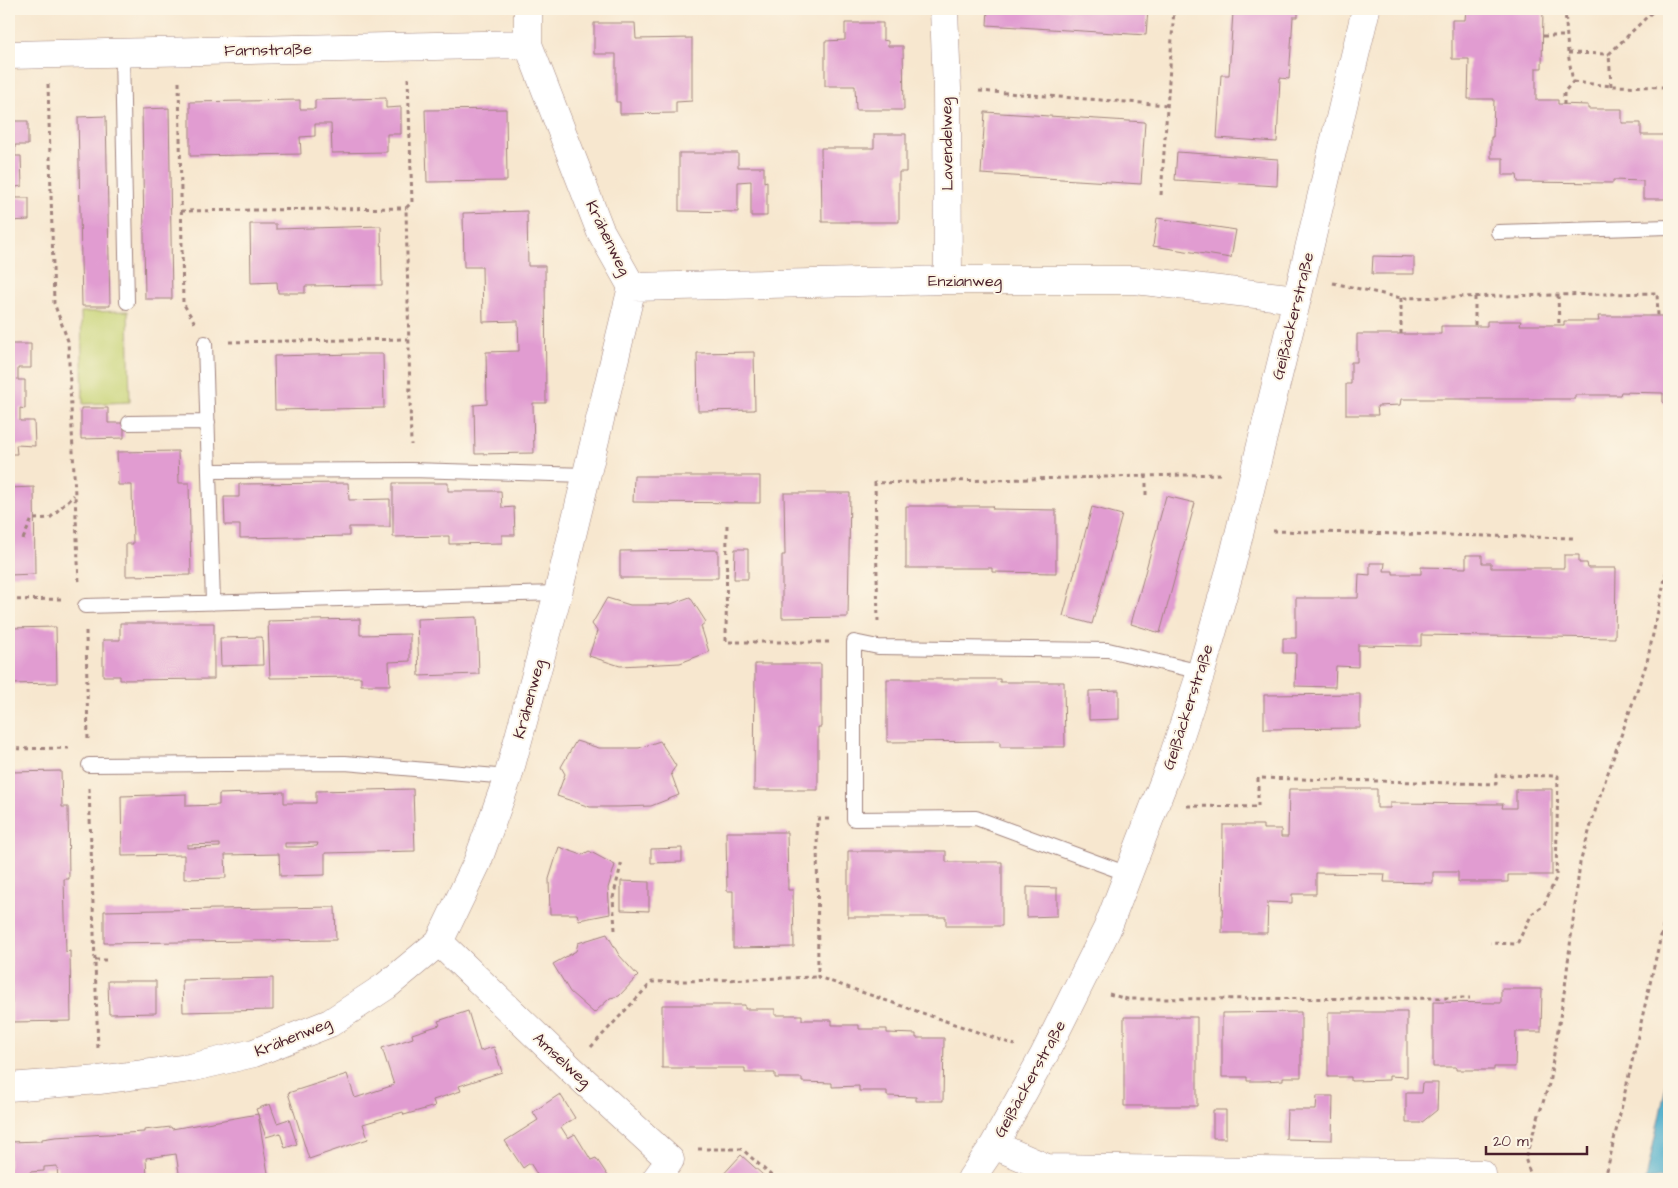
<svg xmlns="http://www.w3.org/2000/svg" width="1678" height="1188" font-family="'Architects Daughter',sans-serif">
<rect width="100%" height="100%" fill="#fcf5e5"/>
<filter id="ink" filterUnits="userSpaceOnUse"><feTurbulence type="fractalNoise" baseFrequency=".02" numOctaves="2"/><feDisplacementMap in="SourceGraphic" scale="10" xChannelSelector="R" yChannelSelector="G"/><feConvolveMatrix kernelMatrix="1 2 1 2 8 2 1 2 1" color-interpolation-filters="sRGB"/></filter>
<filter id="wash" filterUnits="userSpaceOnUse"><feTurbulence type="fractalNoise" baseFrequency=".0096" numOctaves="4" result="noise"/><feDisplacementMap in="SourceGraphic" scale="20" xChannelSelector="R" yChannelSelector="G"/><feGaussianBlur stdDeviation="1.12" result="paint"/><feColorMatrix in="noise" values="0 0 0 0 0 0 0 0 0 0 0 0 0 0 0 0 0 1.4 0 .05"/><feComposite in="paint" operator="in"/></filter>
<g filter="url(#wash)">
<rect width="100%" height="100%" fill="#f7e7cf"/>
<path fill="#c6d374" stroke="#887950" d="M128,311l2,91 -47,2 -2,-92z"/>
<path fill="#4cadcb" stroke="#4b667b" d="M1669,1072v107h-23z"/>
<g id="blocks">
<path fill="#e19cd1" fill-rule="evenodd" d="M988,9h160l-2,26 -159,-10z
M1241,9h57v8h-5l-4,62 -9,-1 -3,64 -60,-4 4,-63h8l4,-63 8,1z
M1466,9h77l-1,59h-6v32h22v4l30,1v4h34v14h19v12h28v64h-26v-18l-30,-1v3l-95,-1 -1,-7h-14v-17h-12v-21h2l1,-38h-26l1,-40h-17v-39h13z
M594,23h41l1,16 56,-1v63l-16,1v11l-56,1v-12h-4v-48h-22z
M845,23h38v17l5,1v5h15l1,64h-48l-1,-24h-30v-45l20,-1z
M386,98v10l15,-1v27h-14v18l-55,1 -1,-29h-16v12l-15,1 1,17 -111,2v-54l110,-2v9h15v-9z
M169,108l3,191h-27l-3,-190z
M506,109l1,72 -80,1 -2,-72z
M985,112l160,10 -4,62 -160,-10z
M106,116l4,190h-28l-4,-189z
M9,121h19v24h-13v11h6l1,30 -6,1v11h13v22l-20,1z
M874,134h32v38h-7v50h-77l-1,-74h53z
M1177,152l101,7 -1,27 -102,-6z
M679,153h59v14h26v15l3,-1v35h-16v-35l-13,1v30l-59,-1z
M527,211l1,55h17l1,137h-13l1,50 -59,1 -1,-49 13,-1 -1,-52 33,-1 -1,-30 -35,1 -1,-55h-18l-1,-54z
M1157,218l79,12 -5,28 -78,-12z
M250,224h26v5l105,-3 1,59 -77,1v7h-27l-1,-11 -26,1z
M1373,256l41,1v17h-42z
M1598,316h71v87h-6v-10l-42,-1 -1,3h-45v4h-174l-1,6 -23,1 1,9h-32v-31h5v-22h6v-28h84v-8h46v-5h34l-1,4h44v-4h35z
M9,337h2v7h20v24h-13v12h7v29l-5,-1v13h14l1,25 -19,-1 1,9h-8z
M754,352l1,58 -57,1 -1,-58z
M355,354h28l1,54 -109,2 -1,-54z
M81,408h27v15h16v15l-43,1z
M178,451l1,32h10l2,92 -65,1v-32h7l-1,-59h-14l-1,-33z
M634,476h126v27l-127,-1z
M348,483l1,17 41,-1v28h-41v9l-109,2v-13h-15l-1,-28h15v-13z
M393,483h55v8h53l1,17 12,-1 1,28h-13v8l-53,1v-8l-56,1z
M34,487l1,87 -26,1v-87z
M784,493h66l-2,124 -66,1v-63h3z
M1166,496l29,7 -35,130 -29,-9z
M906,506h86l1,3 63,1v63l-64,-1v-4h-86z
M1092,507l30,8 -30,109 -29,-8z
M735,549h13v30h-14z
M718,550v28h-98v-27z
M1466,555h16v8h9v5h73v-13h15v8h8l1,5h28l-1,70 -194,-3v11l-63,-1v22l-22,-1 -1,21 -40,-1 1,-33h-13v-15h13v-40h62l1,-24 11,1v-12h15l-1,8h9v3h28v-7l45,1z
M690,597l16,25 -5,4 8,26 -29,11 -60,3 -31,-10 8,-25 -5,-7 15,-26 23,7h20l21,-1z
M477,617l2,57 -60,2 -2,-57z
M360,619v16l50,-1v27l-21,1 1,23h-29v-8l-91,1 -2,-57z
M120,623h94v56l-94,1v-4h-17v-36h17z
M56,627l1,56 -48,1v-56z
M262,637l1,28 -42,1 -1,-28z
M755,664h66v63h-3v63h-64z
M887,679h113v3h64l1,65h-65v-6l-113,1z
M1119,690v29l-30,1v-29z
M1360,694v34l-96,1v-34z
M576,741l23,7h40l21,-7 16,25 -5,7 8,22 -28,11 -32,1h-29l-33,-11 8,-22 -4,-7z
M61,771l1,36h6l1,72h-5l2,73 4,-1 1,70 -59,1 -1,-70h-2v-180z
M413,789l2,62 -90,2v22l-45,1 -1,-22 -54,1 1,23 -42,1v-24l-62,1 -1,-60 65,-2v12l33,-1v-11l65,-2v11h32v-12zM285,843h33l-1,3 -16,1h-16zM220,844v3l-33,1v-3z
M1289,789h88v19h13v-5l113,1 -1,4h14v-19h36v86h-44v7h-50v-10h-25v11l-49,-1 1,-8 -69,-1v21h-24v9l-24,-1 -1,31h-45l1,-108h40v4h18v8h7z
M726,832h61l1,58h5l1,57 -61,1v-57h-6z
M559,847l23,8 7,-4 26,14 -7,23 2,26 -31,6 -2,-6h-27l-1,-35z
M682,848v14l-31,1v-14z
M848,851h98v11h56v64h-56v-9h-98z
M621,881l28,1v29l-28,-1z
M1027,887l30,1v28l-30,1z
M335,907l1,33 -232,3v-32z
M607,934l12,21 19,21 -19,20 -9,2 -16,15 -24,-21 -17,-28 23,-13 2,-8z
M273,978v32l-90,2 -1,-32z
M108,981h48v32l-47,1z
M1501,989h41l-1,43h-25l-1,35h-21v3h-38v-3h-23v-65l68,1z
M662,1005h83v4h30v6h27v5h30v5h27v4h28v4l29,1v4h28l-1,63h-27v-4l-29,-1v-5h-28v-5l-27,1v-4l-30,-1v-4h-27v-5h-30v-5h-83z
M468,1011l12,40 14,-4 8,25 -43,14 2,5 -28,9 2,6 -31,9 -1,-3 -40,12 5,15 -59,20 -21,-66 59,-19 8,24 39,-13 -12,-37 31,-10 -1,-4 28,-9 -2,-4z
M1301,1012v65h-18v3l-20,1h-16v-4h-25v-64z
M1328,1012h79v65l-18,-1v4l-38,1v-4h-23z
M1124,1017h73v89h-73z
M1422,1083h16l-1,27 -16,13h-15v-30h15z
M560,1094l15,24 -14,9 7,11 7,-4 16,26 5,-2 14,21h-70l-10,-16 -7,5 -18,-27 33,-21 -5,-8z
M1317,1096h16l-1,44 -46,-1 1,-29h29z
M270,1104l7,19 12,-4 8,25 -12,4 -5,-15 -14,4 -10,-28z
M1213,1110h13v28h-13z
M258,1114l11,65h-89l-4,-25 -30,4 1,21h-89l-1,-13 -13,1v4l-14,1v7h-21v-37l33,-1v-2l13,-2 89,-5v-2l27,-3 1,2z
M741,1155l22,20 5,4h-46l-2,-1z"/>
</g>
</g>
<g filter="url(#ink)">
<use href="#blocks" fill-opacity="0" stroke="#a0837d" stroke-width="1"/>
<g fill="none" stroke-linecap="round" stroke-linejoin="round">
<g stroke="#a0837d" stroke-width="16">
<path id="service" d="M122,53l5,249
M1498,232l171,-5
M205,343l8,260
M129,423l79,-1
M209,471l202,-1 175,5
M85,606l473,-13
M89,765l256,-2 163,14
M1128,874l-152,-56 -122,1v-177l24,5 230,3 93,22"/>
</g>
<g stroke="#a0837d" stroke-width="29">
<path id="minor" d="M944,9l3,80 1,191
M9,55l519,-11
M632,287l316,-7h187l162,19
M439,942l132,127 99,91 -14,19
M9,1087l90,-7 91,-12 64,-15 76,-30 56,-37 53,-44 38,-79 31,-86 50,-184 74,-306 -32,-57 -72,-186v-35
M994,1145l53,23 435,6
M971,1179l23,-34 50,-90 63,-126 64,-166 30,-91 31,-109 65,-264 69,-290"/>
</g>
<path stroke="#a0837d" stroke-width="3" stroke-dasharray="4 4" stroke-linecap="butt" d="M1543,36h23
M1568,53l41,1
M408,78l4,124 -6,6 5,237
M179,82l4,221 12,20
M1573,82l38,4 53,1 5,7
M48,84l6,219 14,38 11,242
M1611,86l-2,-32 43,-42v-3
M979,91l189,14
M1564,105v-13l9,-10 -5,-29 -3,-44
M1161,195l13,-186
M181,211l225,-3
M1333,283l68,15 256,-5 1,23
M1558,295l1,30
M1475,297v29
M1401,298v36
M229,342l179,-3
M1146,495v-19
M727,525l-1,117h105
M1273,531l300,7
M23,539l9,-20 18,-1 24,-23
M9,600l54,-1
M878,622l-3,-139 347,-9
M86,631l2,111
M9,749l63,-1
M89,788l9,261
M1187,806l71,1v-29l238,6v-9l62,1 -2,102 -12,27 -12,9 -15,30 -27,-1
M829,819h-12l1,158 197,68
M615,930l-2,-32 9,-37
M95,960h11
M1109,994l18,5 343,-1
M591,1047l61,-65 166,-5
M698,1149h44l33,30
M1532,1179l-7,-21 24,-74 16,-97 15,-124 18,-62 49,-139 22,-102
M1605,1179l64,-278"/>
<use href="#service" stroke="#fff" stroke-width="14"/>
<use href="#minor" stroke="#fff" stroke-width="28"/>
</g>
</g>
<g text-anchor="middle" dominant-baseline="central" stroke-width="4" stroke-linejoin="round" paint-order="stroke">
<g font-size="16" fill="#4a1f2b" stroke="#fcf5e5">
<text transform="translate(268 50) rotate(-1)">Farnstraße</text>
<text transform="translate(947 144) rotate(-91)">Lavendelweg</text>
<text transform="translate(608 238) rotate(64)">Krähenweg</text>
<text x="965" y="281">Enzianweg</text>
<text transform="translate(1293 316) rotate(-76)">Geißäckerstraße</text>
<text transform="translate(529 699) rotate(-75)">Krähenweg</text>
<text transform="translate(1188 707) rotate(-72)">Geißäckerstraße</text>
<text transform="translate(293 1037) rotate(-22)">Krähenweg</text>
<text transform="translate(562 1060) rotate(43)">Amselweg</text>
<text transform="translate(1030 1079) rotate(-61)">Geißäckerstraße</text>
</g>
</g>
<rect width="1678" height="1188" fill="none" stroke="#fcf5e5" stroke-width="30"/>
<path d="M1486 1146v8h101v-8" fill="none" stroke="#4a1f2b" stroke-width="2.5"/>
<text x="1493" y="1146" font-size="15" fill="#4a1f2b" stroke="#fcf5e5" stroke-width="4" paint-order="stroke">20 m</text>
</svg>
